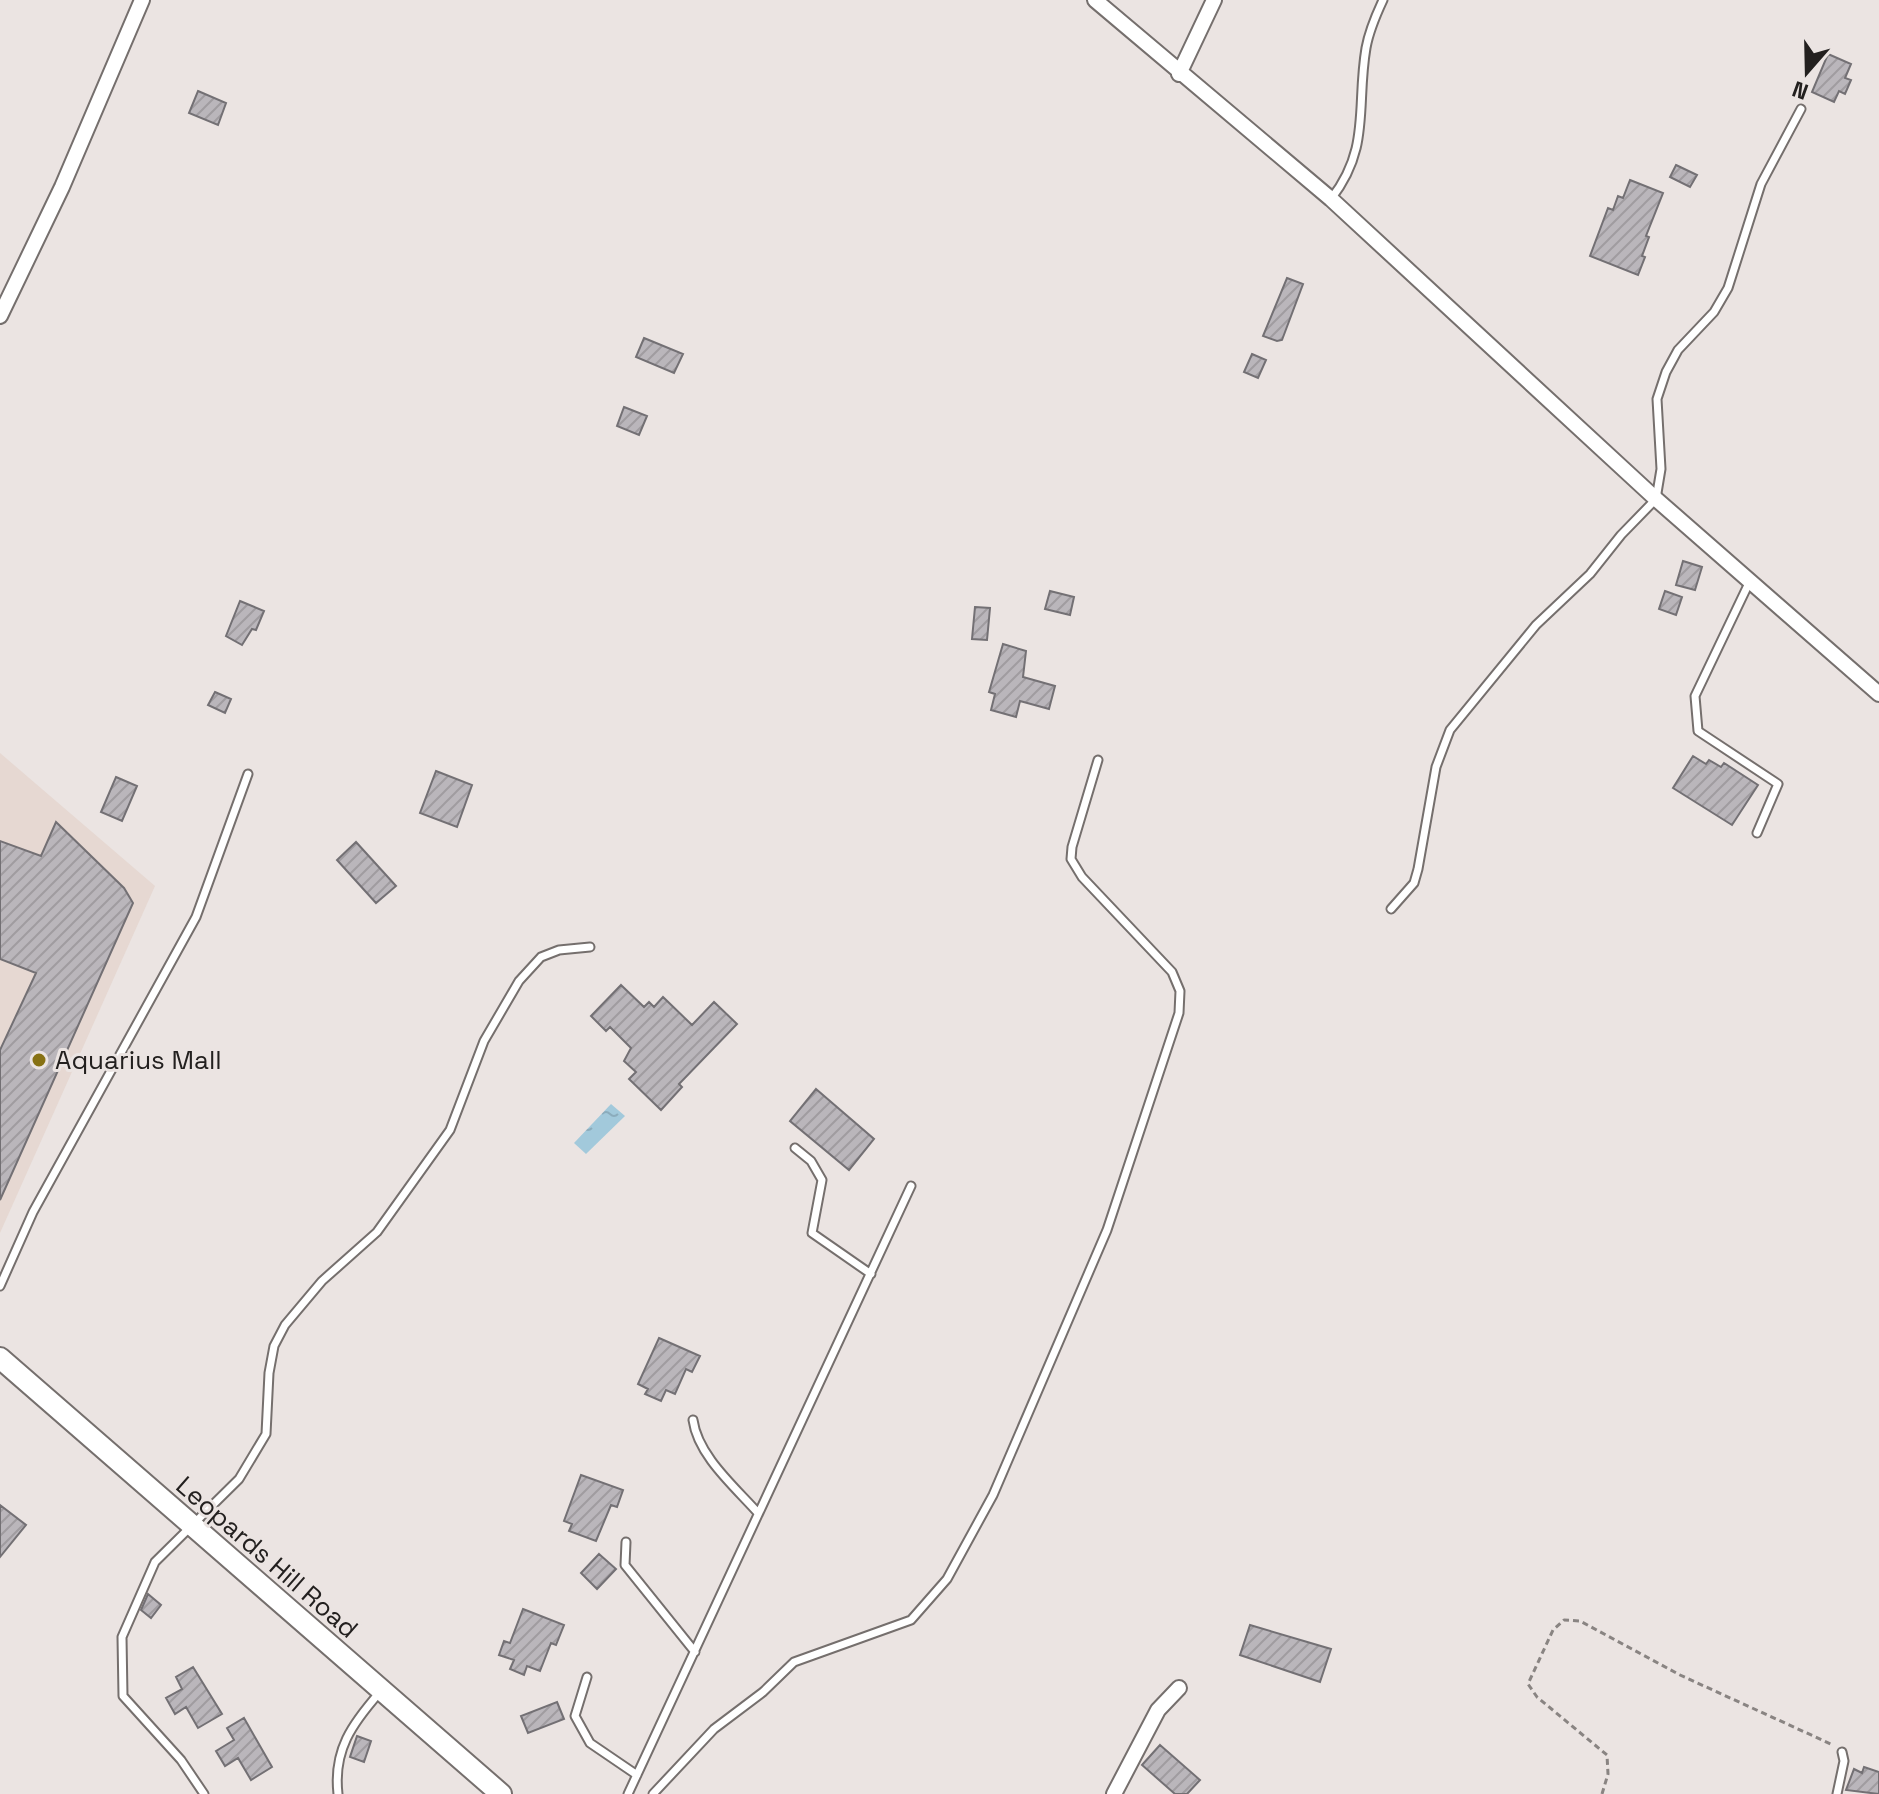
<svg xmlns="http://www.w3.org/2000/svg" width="1879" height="1794" font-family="'Space Grotesk',sans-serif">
<defs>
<pattern id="water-ripples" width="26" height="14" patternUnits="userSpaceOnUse" patternTransform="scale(2)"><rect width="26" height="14" fill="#a2c9db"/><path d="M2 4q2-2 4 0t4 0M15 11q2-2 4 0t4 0" fill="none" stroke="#8bacbc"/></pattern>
<pattern id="building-hatch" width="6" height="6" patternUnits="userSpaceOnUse" patternTransform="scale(2)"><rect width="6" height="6" fill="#bab6bb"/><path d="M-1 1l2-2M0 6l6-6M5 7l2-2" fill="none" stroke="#a09ca0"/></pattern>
</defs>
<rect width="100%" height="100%" fill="#ebe4e2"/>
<path fill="#e6d8d2" d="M0,753l155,133 -155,347z"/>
<path fill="url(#water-ripples)" d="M611,1104l14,12 -39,38 -12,-11z"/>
<path fill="url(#building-hatch)" stroke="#737074" stroke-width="2" d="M1828,54l23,10 -6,14 6,2 -6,14 -6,-3 -5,11 -22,-10z
M198,91l28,12 -8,22 -29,-12z
M1676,165l21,10 -7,12 -20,-10z
M1630,180l33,13 -17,43 3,1 -7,19 3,1 -7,18 -48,-19 18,-48 5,2 5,-14 5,2z
M1287,278l16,6 -21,56 -5,1 -14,-5z
M644,338l39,16 -9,19 -38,-16z
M1252,354l14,6 -8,18 -14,-6z
M624,407l23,9 -8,19 -22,-9z
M1683,561l19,6 -7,23 -19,-5z
M1050,591l24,6 -4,18 -25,-6z
M1665,591l17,6 -6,18 -17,-6z
M240,601l24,10 -8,19 -4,-1 -10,16 -16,-9z
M975,607l15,1 -3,32 -15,-1z
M1003,644l23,7 -3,26 32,9 -6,23 -29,-8 -4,16 -25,-7 4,-16 -6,-2z
M215,692l16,7 -6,14 -17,-8z
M1693,756l13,8 3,-4 12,7 3,-4 34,22 -26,40 -59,-37z
M436,771l36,14 -15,42 -37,-14z
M116,777l21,9 -15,35 -21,-9z
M56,822l68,66 9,15 -133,297v-150l36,-77 -36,-14v-118l41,15z
M356,842l40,44 -20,17 -39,-43z
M621,985l23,22 5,-5 5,5 9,-10 29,28 22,-23 23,22 -58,60 3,3 -21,23 -32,-31 7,-7 -12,-11 7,-13 -21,-21 -4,4 -15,-15z
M816,1089l58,50 -25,31 -59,-49z
M659,1338l41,18 -8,16 -6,-3 -11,25 -9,-4 -5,11 -16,-7 3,-5 -10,-5z
M581,1475l42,15 -6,17 -6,-2 -15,36 -27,-10 3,-7 -8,-3z
M0,1505l26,20 -26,32z
M599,1554l17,15 -19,20 -16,-16z
M148,1594l13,11 -10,13 -10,-8z
M523,1609l41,16 -8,20 -5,-2 -11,28 -13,-5 -3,9 -14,-6 4,-9 -15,-5 5,-14 6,2z
M1250,1625l81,24 -11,33 -80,-27z
M193,1667l29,47 -24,14 -12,-21 -11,7 -9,-16 16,-9 -6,-12z
M557,1702l7,17 -36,14 -7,-17z
M244,1718l28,49 -21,13 -13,-22 -13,8 -9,-15 18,-11 -7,-12z
M357,1736l14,5 -7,21 -14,-5z
M1160,1745l40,35 -13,14h-12l-33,-29z
M1864,1767l15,5v22l-33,-4 8,-21 8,4z"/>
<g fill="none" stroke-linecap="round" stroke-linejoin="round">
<g stroke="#756f6d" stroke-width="11">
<path id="lane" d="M1331,199c40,-51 25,-93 35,-151 3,-17 10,-33 17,-48
M1749,583l-54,113 3,35 80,53 -21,49
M1391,909l23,-26 4,-14 18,-102 14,-37 86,-105 54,-51 31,-39 35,-36 5,-30 -4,-70 9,-27 12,-22 36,-38 14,-24 33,-104 40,-75
M795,1148l16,13 11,19 -10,53 59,41
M0,1286l33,-74 163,-295 52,-143
M693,1420c5,36 42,67 65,93
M626,1542l-1,23 70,87
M587,1677l-12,39 15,27 47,32
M204,1794l-23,-34 -58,-64 -1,-59 33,-75 84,-83 27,-45 3,-61 5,-27 11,-21 37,-44 55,-49 73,-102 34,-89 35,-60 22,-24 18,-7 31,-3
M338,1794c-5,-44 14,-70 42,-102
M628,1794l283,-608
M653,1794l61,-65 49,-37 31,-30 117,-42 36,-41 46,-84 114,-265 72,-217 1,-22 -8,-19 -90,-95 -11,-18 1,-12 26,-87
M1837,1794l7,-33 -2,-9"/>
</g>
<g stroke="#756f6d" stroke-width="18">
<path id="street" d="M1095,0l236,199 325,300 223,195
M1179,74l35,-74
M0,316l62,-129 80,-187
M1114,1794l44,-84 21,-22"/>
</g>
<g stroke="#756f6d" stroke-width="24">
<path id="secondary" d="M0,1358l501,436"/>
</g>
<path stroke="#898482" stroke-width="3" stroke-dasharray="6 4" stroke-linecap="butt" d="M1602,1794l6,-20 -1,-19 -70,-58 -9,-13 25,-54 11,-10 16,1 100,54 153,70"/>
<use href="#lane" stroke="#fff" stroke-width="7"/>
<use href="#street" stroke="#fff" stroke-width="14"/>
<use href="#secondary" stroke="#fff" stroke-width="20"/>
</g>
<circle fill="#877113" stroke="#ebe4e2" stroke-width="3" cx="39" cy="1060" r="8"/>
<g text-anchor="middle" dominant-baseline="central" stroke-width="6" stroke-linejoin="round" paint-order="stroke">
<g font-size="26" fill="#23201f" stroke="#ebe4e2" text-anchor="start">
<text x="55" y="1060">Aquarius Mall</text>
</g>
<g font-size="26" fill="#23201f" stroke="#ebe4e2">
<text transform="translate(267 1557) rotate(41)">Leopards Hill Road</text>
</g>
</g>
<g transform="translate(1807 72) rotate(200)" stroke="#ebe4e2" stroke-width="6" paint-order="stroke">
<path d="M0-6L14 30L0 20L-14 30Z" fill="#23201f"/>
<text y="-12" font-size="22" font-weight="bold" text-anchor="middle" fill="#23201f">N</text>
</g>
</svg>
